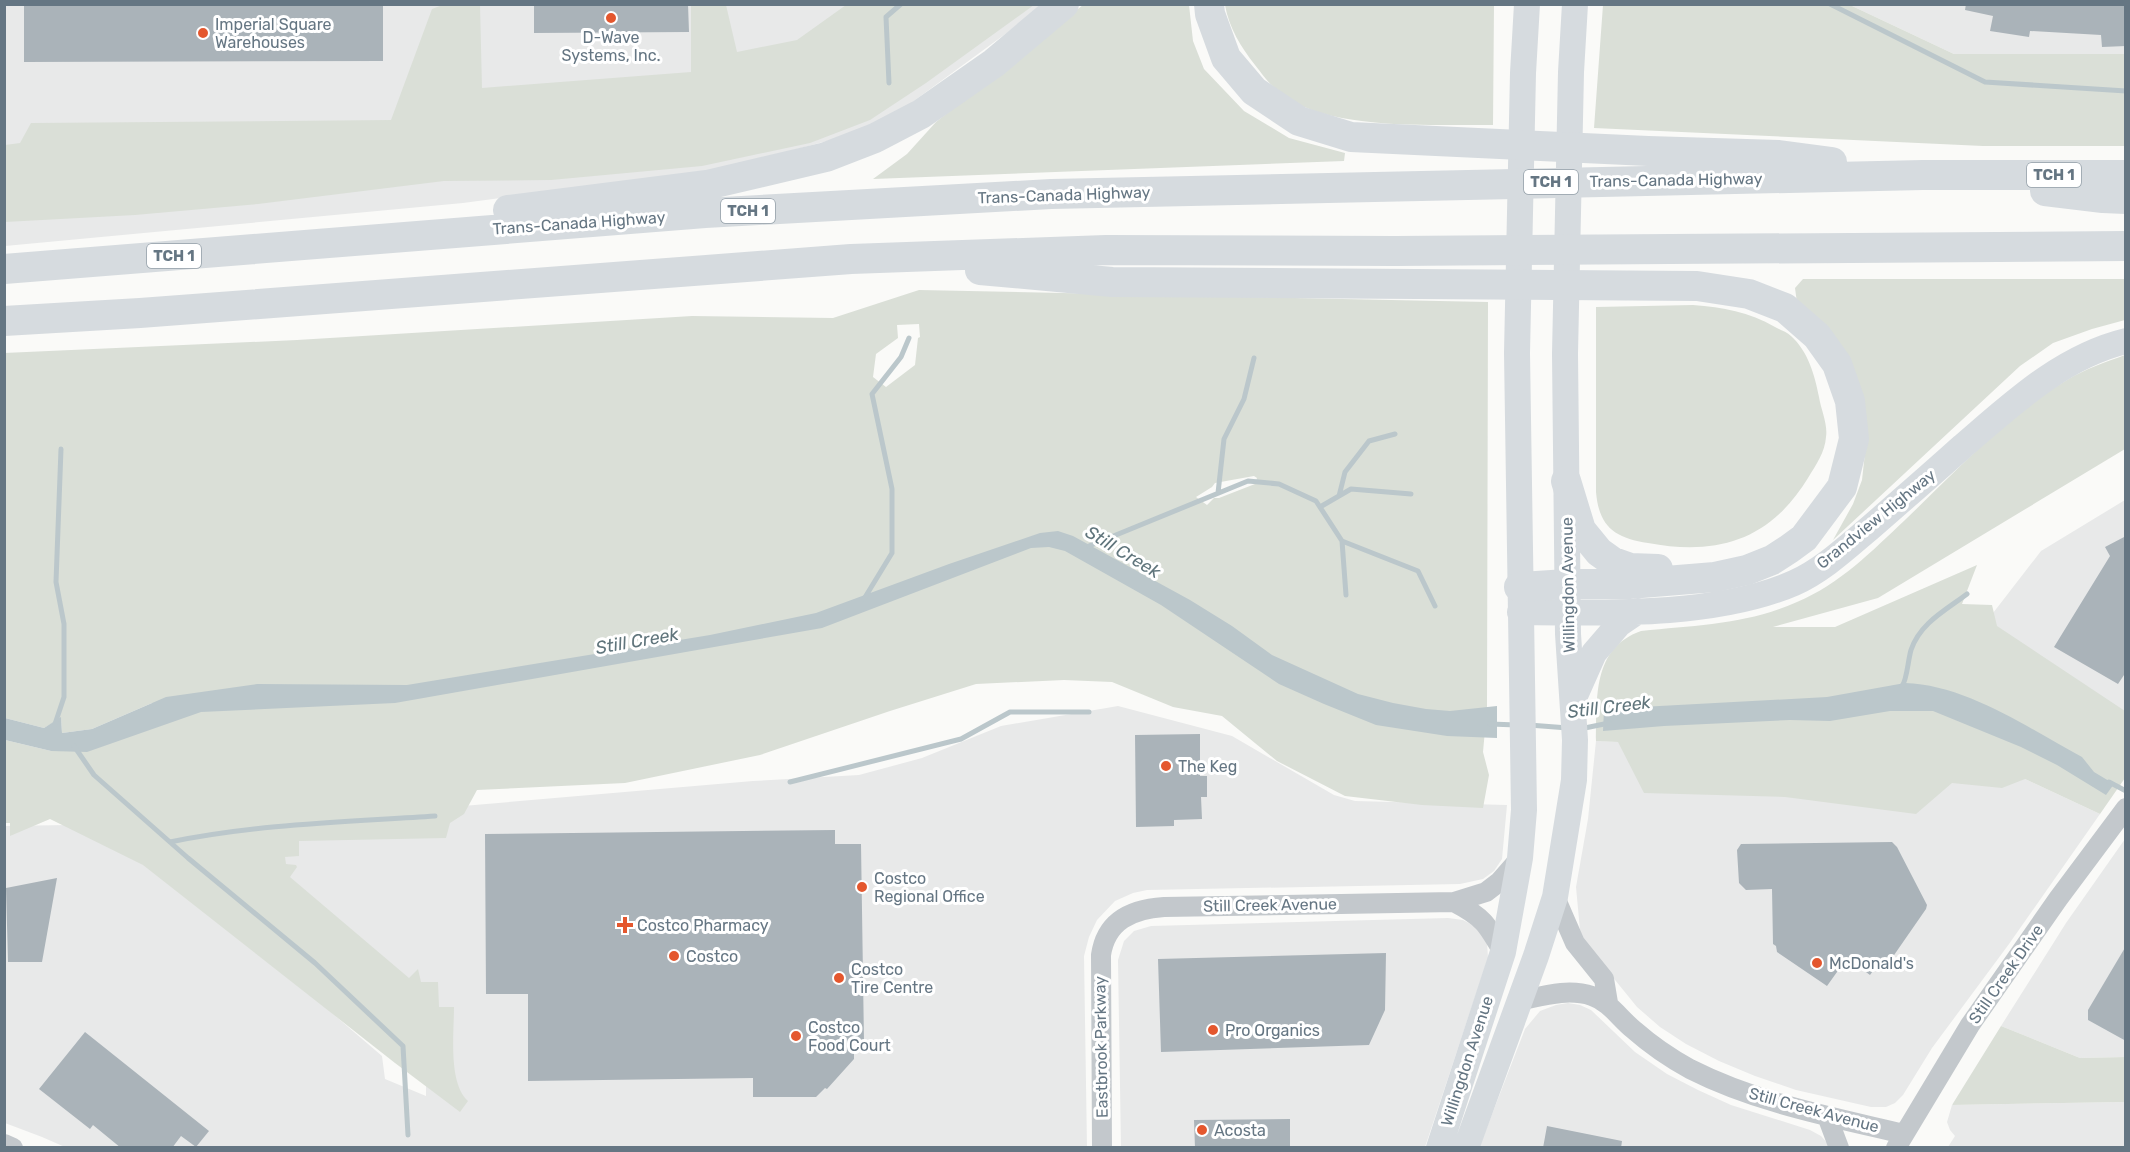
<svg xmlns="http://www.w3.org/2000/svg" width="2130" height="1152" font-family="Rubik,sans-serif">
<rect width="100%" height="100%" fill="#fafaf8"/>
<path fill="#e8e9e9" d="M4,5h1038l-34,27 -112,82 -50,22 -121,32 -262,35 -458,43z
M1850,5h275v49h-171z
M2125,500v212l-142,-86 58,-75z
M1118,706l114,30 102,59 21,6 152,4 -5,54 -8,12 -11,8 -23,5 -313,6 -14,3 -18,8 -18,19 -8,17 -5,19 3,192 -1022,-1 -23,-10 -37,-14 -1,-297 64,-1 75,26 239,205 3,23 41,17v-88l-156,-133 6,-32 175,-36 302,-26 106,-6 63,-17 79,-32z
M1596,741l191,6 238,32 75,35 -91,130 -77,104 -29,47 -8,8 -9,4h-15l-75,-17 -41,-14 -36,-15 -33,-17 -26,-17 -23,-20 -52,-64 -5,-13 -4,-43 12,-68z
M2125,839v218l-45,1 -79,-32 65,-103z
M1448,918l15,2 13,7 11,15 1,16 -63,189 -304,1 -3,-188 6,-19 10,-10 17,-5z
M1568,1003l12,2 11,5 44,42 32,22 31,16 33,15 79,25 11,6 11,12h-353l46,-119 15,-18 16,-6z
M2125,1102v45h-177l7,-11 -5,-6 -3,-8 5,-17z"/>
<path fill="#dadfd7" fill-rule="evenodd" d="M445,4l35,1 2,83 209,-16v-67h35l11,47 60,-12 49,-35h188l-108,78 -56,37 -60,23 -108,23 -151,14 -107,1 -186,23 -123,11 -130,7v-77l15,-2 11,-20 360,-3 41,-111z
M1083,5h106l4,36 11,28 40,42 45,27 56,15 -1,8 -471,18 34,-25 29,-32z
M1225,5h269l-1,120c-60,-1 -166,7 -214,-33 -9,-7 -17,-18 -24,-27 -14,-18 -26,-37 -30,-60z
M1603,5h247l104,49h171v92h-142l-389,-18z
M1803,279h322v41l-33,9 -39,14 -33,23 -187,174 20,-36 9,-24 4,-36 -69,-141 -2,-15z
M919,290l569,12 -1,406 -4,44 6,23 -6,33 -61,-3 -77,-9 -68,-35 -55,-45 -49,-9 -61,-25 -48,-2 -88,4 -86,27 -130,44 -135,28 -148,7 -13,24 -14,9 -4,15 -147,3v15l-14,1 1,7 10,1 1,2 -7,10 119,101 9,-9 3,13h17l1,25h15c0,26 -6,76 14,94l-8,11 -65,-49 -252,-198 -93,-46 -40,17v-13h-5v-83l46,11 113,-27 -12,-21 -60,26 -30,4 -1,-15 -17,10 -39,-10 -1,-365 293,-13 395,-24 141,2zM919,324l1,13 -2,1 -3,27 -29,22 -13,-10 3,-23 22,-16 -1,-13zM1254,476l3,2 -2,6 -36,14h-5l-7,7 -11,-8 16,-10 3,-4z
M1693,305c30,2 56,7 82,22 5,3 12,5 16,9 17,15 24,40 28,61 2,13 9,27 7,40 -1,15 -10,28 -18,41 -38,62 -90,78 -160,65 -33,-5 -49,-16 -52,-51v-185z
M2125,355v94l-247,149 -105,29h62l142,-62 -15,39 30,1 5,21 128,85v67l-25,36 -75,-35 -23,9 -50,-5 -36,31 -131,-17 -141,-4 -26,-51 -22,-1c1,-42 -4,-93 45,-110 56,-6 104,-6 156,-29 43,-18 75,-51 108,-82 51,-49 101,-104 162,-140 18,-11 39,-18 58,-25z
M2001,1026l79,32 45,-1v45l-173,3z"/>
<path fill="#bbc7cb" d="M1058,531l15,5 117,64 42,26 40,29 86,39 35,9 33,6 24,2 47,-5v32l-50,-2 -71,-11 -52,-21 -45,-20 -118,-79 -96,-54 -16,-4 -18,1 -209,80 -427,75 -194,9 -114,40 -36,-1 -46,-11v-22l39,10 17,-11 1,16 30,-4 74,-32 91,-13 150,1 303,-50 106,-22 133,-49 91,-31z
M1905,683c62,2 123,45 177,74l12,15 20,12 -8,11 -49,-30 -36,-18 -88,-36h-43l-60,10 -40,-1 -126,6 -61,5 1,-22 223,-12z"/>
<g fill="none" stroke-linecap="round" stroke-linejoin="round">
<path stroke="#bbc7cb" stroke-width="5" d="M1830,4l155,78 141,9
M889,83l-3,-66 15,-13
M1218,493l6,-54 20,-40 10,-41
M1339,496l6,-24 24,-31 26,-7
M1320,507l31,-18 60,5
M1342,541l4,54
M1089,546l159,-65 31,3 37,17 26,40 76,30 17,35
M864,599l28,-46v-64l-20,-95 29,-37 8,-19
M1902,686c5,-6 6,-26 9,-36 9,-27 35,-40 56,-56
M1490,724l27,1
M1529,725l39,3
M54,727l10,-30v-73l-8,-42 5,-133
M1580,729l29,-6
M74,746l20,29 94,83 127,105 88,83 5,89
M790,782l171,-43 49,-27h79
M2109,782l17,9
M170,842c87,-18 176,-20 265,-26"/>
</g>
<path fill="#aab3b9" d="M24,4h359v57l-359,1z
M534,4h154l1,28 -155,1z
M1966,4h160v42l-24,1 -1,-12 -71,-4 -1,6 -39,-6 3,-15 -28,-6z
M2126,536v136l-8,12 -64,-37 56,-91 -5,-9z
M1200,734v42h7v21h-6l1,22 -28,1v6l-38,1 -1,-92z
M835,830v14h26l3,198 -10,1v16l-27,30 -2,-1 -9,9h-63v-19l-225,3v-87h-42l-1,-160z
M1892,842l5,5 30,58 -1,4 -34,49 -12,3 -10,14 -23,-17 -20,28 -50,-34 -1,-6 -3,-2 -1,-55 -26,1 -7,-7 -2,-33 4,-6z
M57,878l-15,84h-34l-2,-74z
M2126,946v95l-38,-21v-10z
M1386,953l-1,57 -16,35 -208,7 -3,-93z
M85,1032l124,99 -13,16 -15,-11 -9,12h-51l-28,-23 -3,4 -51,-40z
M1290,1119v29h-95l-1,-28z
M1547,1126l75,15 -1,7h-78z"/>
<g fill="none" stroke-linecap="round" stroke-linejoin="round">
<path stroke="#c3c8cc" stroke-width="20" d="M1555,897l20,46 29,36 4,24
M1454,902c29,15 33,22 49,50
M1519,1001c24,-5 49,-13 73,-5 18,6 27,22 42,34 17,15 36,28 56,39 67,34 142,48 214,65
M1827,1116l12,32
M4,1144l9,4
M1102,1148l-1,-193c5,-34 31,-46 63,-48l290,-5 32,-10 13,-10 21,-24
M1896,1148l74,-123 88,-126 68,-91"/>
<path stroke="#d6dbdf" stroke-width="26" d="M1520,612c85,1 196,5 274,-29 29,-13 53,-36 77,-56 31,-27 62,-54 92,-81 49,-42 98,-89 163,-105
M1574,698l20,-45 25,-29 19,-13
M1439,1148l64,-196 17,-94 4,-48 -7,-457 6,-280 4,-69
M1466,1148l70,-192 19,-59 19,-117 1,-40 -7,-106 -3,-280 6,-282 4,-68"/>
<path stroke="#d6dbdf" stroke-width="30" d="M1209,4l1,10 16,44 28,33 45,30 52,16 297,14 131,4 53,7
M2045,191l58,7 23,1
M508,210l199,-25 119,-28 49,-19 46,-24 73,-51 70,-59
M4,269l701,-56 346,-19 872,-19h203
M980,270l132,12 585,4 52,8 36,14 32,28 20,28 13,37 4,38 -12,48 -38,51 -15,11 -17,11 -25,10 -32,7 -86,7h-62l-48,3
M4,321l136,-8 711,-54 255,-9 289,1 731,-5
M1566,481l15,49 18,22 14,10 17,6 28,1"/>
</g>
<g fill="#e4572e" stroke="#fff" stroke-width="2">
<circle cx="611" cy="18" r="6"/>
<circle cx="203" cy="33" r="6"/>
<circle cx="1166" cy="766" r="6"/>
<circle cx="862" cy="887" r="6"/>
<path d="M622 916h6v6h6v6h-6v6h-6v-6h-6v-6h6z"/>
<circle cx="674" cy="956" r="6"/>
<circle cx="1817" cy="963" r="6"/>
<circle cx="839" cy="978" r="6"/>
<circle cx="1213" cy="1030" r="6"/>
<circle cx="796" cy="1036" r="6"/>
<circle cx="1202" cy="1130" r="6"/>
</g>
<g text-anchor="middle" dominant-baseline="central" stroke-width="6" stroke-linejoin="round" paint-order="stroke">
<g fill="#fff" stroke="#939fa8" stroke-width="1.5">
<rect x="2027" y="163" width="54" height="24" rx="4.5"/>
<rect x="1524" y="170" width="54" height="24" rx="4.5"/>
<rect x="721" y="199" width="54" height="24" rx="4.5"/>
<rect x="147" y="244" width="54" height="24" rx="4.5"/>
</g>
<g font-size="15" font-weight="bold" fill="#657683">
<text x="2054" y="175">TCH 1</text>
<text x="1551" y="182">TCH 1</text>
<text x="748" y="211">TCH 1</text>
<text x="174" y="256">TCH 1</text>
</g>
<g font-size="16" fill="#657683" stroke="#fff" text-anchor="start">
<text x="215" y="24">Imperial Square<tspan x="215" dy="18">Warehouses</tspan></text>
<text x="611" y="37" text-anchor="middle">D-Wave<tspan x="611" dy="18">Systems, Inc.</tspan></text>
<text x="1178" y="766">The Keg</text>
<text x="874" y="878">Costco<tspan x="874" dy="18">Regional Office</tspan></text>
<text x="637" y="925">Costco Pharmacy</text>
<text x="686" y="956">Costco</text>
<text x="1829" y="963">McDonald's</text>
<text x="851" y="969">Costco<tspan x="851" dy="18">Tire Centre</tspan></text>
<text x="808" y="1027">Costco<tspan x="808" dy="18">Food Court</tspan></text>
<text x="1225" y="1030">Pro Organics</text>
<text x="1214" y="1130">Acosta</text>
</g>
<g font-size="16" fill="#657683" stroke="#fff">
<text transform="translate(1676 180) rotate(-1)">Trans-Canada Highway</text>
<text transform="translate(1064 195) rotate(-2)">Trans-Canada Highway</text>
<text transform="translate(579 223) rotate(-4)">Trans-Canada Highway</text>
<text transform="translate(1876 519) rotate(-39)">Grandview Highway</text>
<text transform="translate(1568 585) rotate(-91)">Willingdon Avenue</text>
<text transform="translate(1270 905) rotate(-1)">Still Creek Avenue</text>
<text transform="translate(2006 974) rotate(-55)">Still Creek Drive</text>
<text transform="translate(1101 1047) rotate(-91)">Eastbrook Parkway</text>
<text transform="translate(1467 1061) rotate(-72)">Willingdon Avenue</text>
<text transform="translate(1814 1110) rotate(15)">Still Creek Avenue</text>
</g>
<g font-size="18" font-style="italic" fill="#60757c" stroke="#fff">
<text transform="translate(1123 552) rotate(31)">Still Creek</text>
<text transform="translate(637 641) rotate(-10)">Still Creek</text>
<text transform="translate(1609 707) rotate(-7)">Still Creek</text>
</g>
</g>
<rect width="2130" height="1152" fill="none" stroke="#657683" stroke-width="12"/>
</svg>
